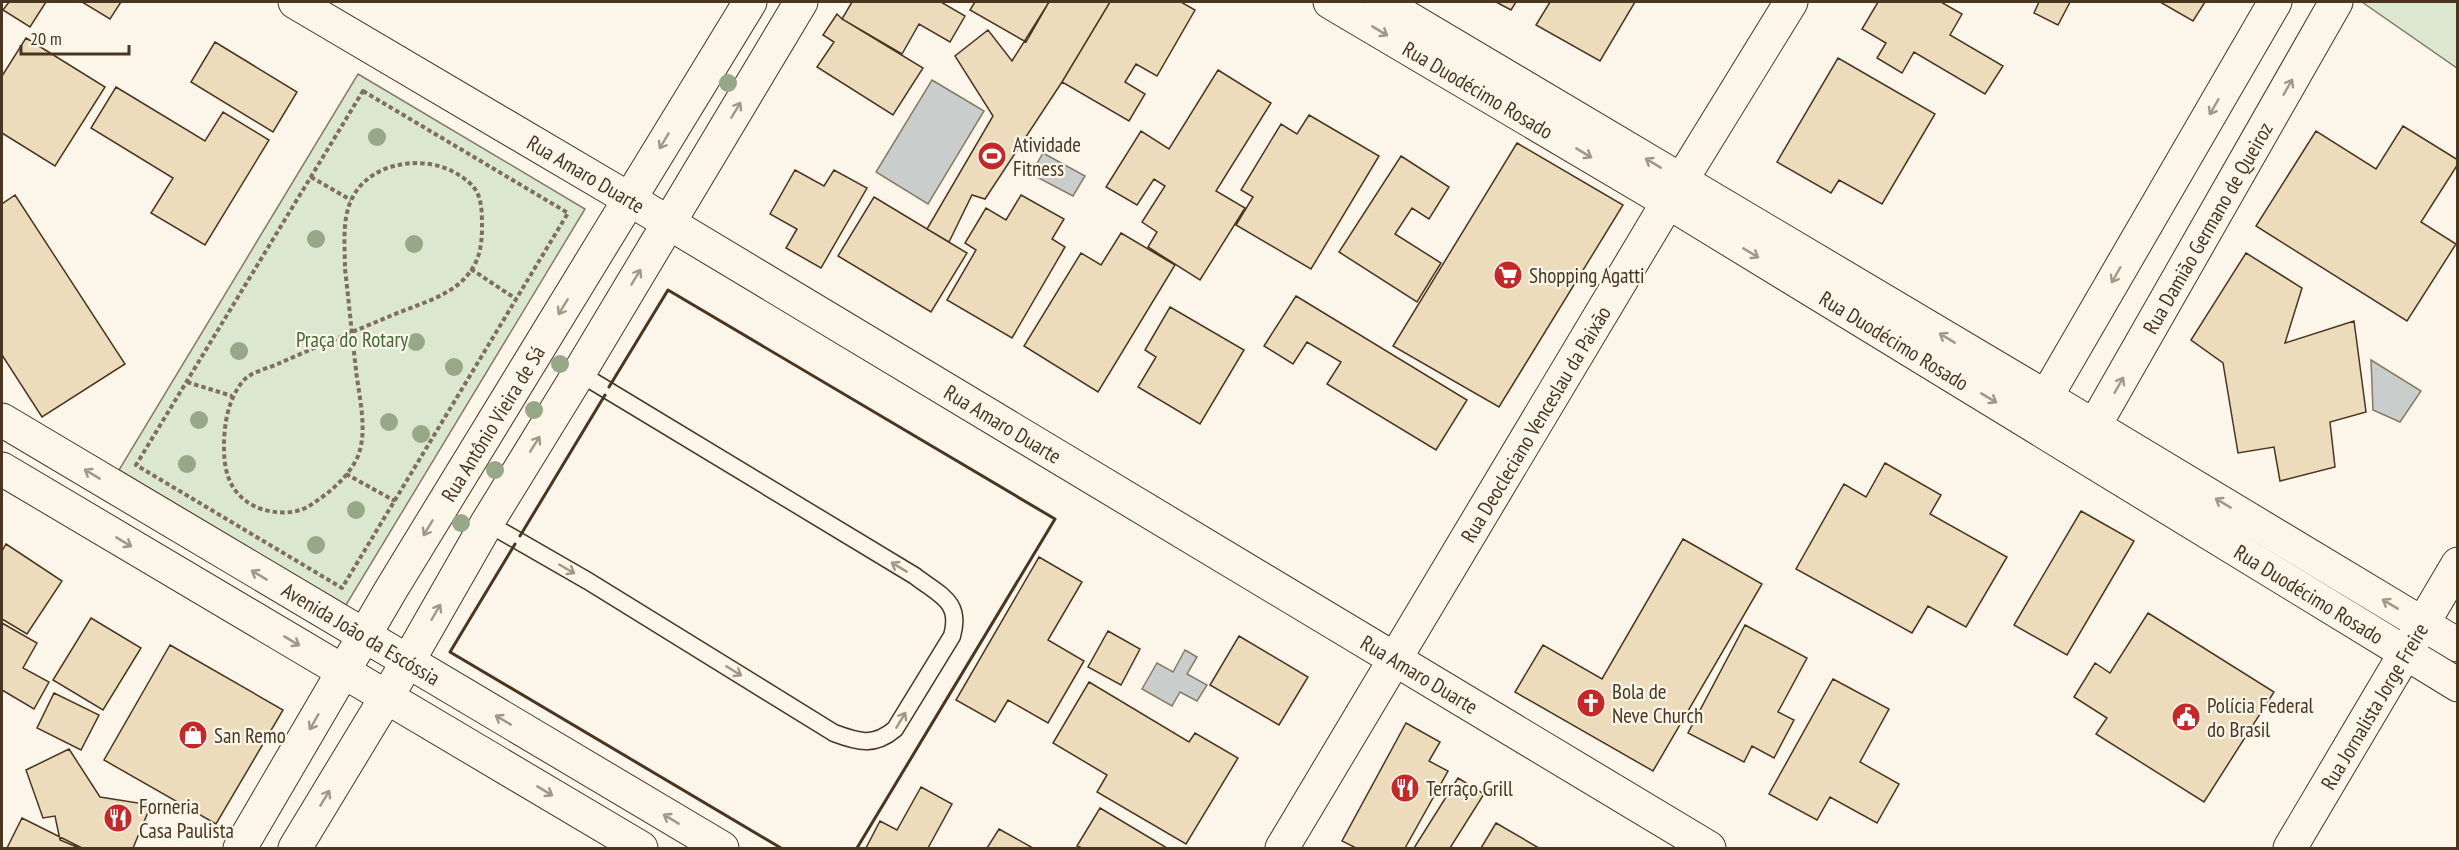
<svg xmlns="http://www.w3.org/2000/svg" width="2459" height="850" font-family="'PT Sans Narrow',sans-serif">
<rect width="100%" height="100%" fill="#fbf6e9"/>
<path fill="#dce7d0" stroke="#887966" stroke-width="1.5" d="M2362,2h95v66z
M358,74l227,135 -239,396 -227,-135z"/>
<path fill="#c9cecd" stroke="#887966" stroke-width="1.5" d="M932,80l52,31 -56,93 -52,-32z
M1043,153l42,23 -12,20 -42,-22z
M2371,360l50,31 -21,31 -27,-12z
M1185,650l12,7 -10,17 20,11 -10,16 -17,-9 -8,14 -30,-17 15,-26 16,9z"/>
<path fill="#ecdcbc" stroke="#4a3520" stroke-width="1.5" d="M9,2h37l-16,25 -27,-17z
M82,2h39l-11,17z
M852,2h89l24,14 -15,26 -31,-18 -17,30 -60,-35z
M975,2h74l-23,40 -56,-32z
M1049,2h61l-48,80 -77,117 -13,-4 -23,47 -22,-13 66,-113 -38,-60 33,-26 24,31z
M1110,2h71l14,8 -38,66 -21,-12 -11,18 20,12 -16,27 -67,-39z
M1496,2h20l-5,8z
M1550,2h85l-35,59 -64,-36z
M1878,2h63l21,12 -12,21 53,31 -18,28 -71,-42 -12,21 -25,-15 9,-15 -24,-14z
M2039,2h31l-12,23 -24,-12z
M2160,2h45l-12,19z
M837,14l5,5 81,49 -30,47 -76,-48 17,-25 -11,-7z
M26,38l79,49 -50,79 -53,-33v-57z
M215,42l82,50 -24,40 -82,-50z
M1838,58l97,56 -53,90 -43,-24 -8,13 -54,-31z
M1218,70l53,33 -55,88 29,17 -45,72 -52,-33 9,-15 -15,-10 23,-36 -11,-7 -17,26 -31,-18 35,-56 28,18z
M116,87l89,54 18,-29 46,28 -64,105 -54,-32 22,-35 -82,-50z
M1309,115l70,41 -68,113 -75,-44 17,-28 -12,-7 40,-66 16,10z
M2403,126l55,34v4l-37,58 35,22 -49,77 -151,-95 60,-95 60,38z
M1517,143l106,62 -124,202 -106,-61z
M1401,156l48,31 -20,32 -17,-11 -17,26 46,29 -24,39 -78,-50z
M795,170l29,16 10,-16 33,18 -46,80 -35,-20 11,-19 -27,-15z
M15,195l110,169 -83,53 -40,-62v-151z
M1021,195l43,24 -12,20 13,8 -53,91 -65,-38 29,-50 -11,-7 21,-35 20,12z
M874,197l93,56 -36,59 -93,-56z
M1121,233l54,32 -77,127 -74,-46 57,-93 20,12z
M2246,253l56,35 -17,55 69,-22 12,91 -36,10 5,45 -55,14 -6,-34 -36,6 -15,-90 -32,-23z
M1296,296l171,104 -31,50 -109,-66 14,-22 -34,-20 -14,22 -29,-18z
M1170,307l74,43 -44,74 -62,-37 18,-30 -11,-7z
M1885,463l56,32 -11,19 77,43 -41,70 -38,-21 -16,27 -116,-64 48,-85 22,13z
M2081,511l53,30 -67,114 -53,-30z
M1683,539l79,45 -109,187 -138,-79 28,-47 59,34z
M6,544l56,37 -35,53 -25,-15v-68z
M1039,557l43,25 -34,58 36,21 -36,62 -40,-23 -13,22 -39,-22z
M2148,613l126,79 -70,110 -108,-68 11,-16 -33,-21 21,-34 15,10z
M91,618l50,30 -38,62 -50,-30z
M2,623l35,20 -14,25 26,14 -15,27 -32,-19z
M1745,625l62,33 -29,54 16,8 -20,38 -22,-12 -8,16 -56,-29z
M1108,631l32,18 -19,36 -33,-18z
M1239,636l69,41 -29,48 -69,-40z
M170,645l113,65 -67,114 -112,-64z
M1833,679l56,30 -29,53 39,22 -22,39 -47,-26 -13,23 -48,-26z
M1089,682l100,60 6,-9 43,25 -52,86 -89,-52 10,-17 -54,-32z
M54,693l45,22 -18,35 -44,-22z
M1406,723l34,19 -11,19 19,10 -43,77h-49l-14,-7z
M69,749l31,48 51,8 -18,43h-54l-19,-8 -5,-24 -12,2 -17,-48z
M1458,778l26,16 -34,54h-36z
M921,787l31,17 -24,44h-62l14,-27 17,9z
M1100,808l67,40h-85l-5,-2z
M22,818l60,30h-75z
M1496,823l43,25h-58z
M999,829l34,19h-46z"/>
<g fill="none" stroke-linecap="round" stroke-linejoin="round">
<g stroke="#4a3520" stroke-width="19">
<path id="lane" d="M487,523l101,58 246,152c24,9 40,14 61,-4l57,-93c10,-35 -13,-41 -37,-60l-336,-203"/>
</g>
<g stroke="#4a3520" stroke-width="35">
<g id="street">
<path id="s1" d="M295,2l334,197 1080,649"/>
<path id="s2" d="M1330,2l338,200 790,483"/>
<path d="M1381,2l665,395 412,248"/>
<path d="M2034,414l12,-17 229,-395"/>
<path id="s3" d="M2084,444l252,-442"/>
<path id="s4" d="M240,848l152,-260 358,-586"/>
<path d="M295,848l112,-185 80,-140 92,-150 222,-371"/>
<path id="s5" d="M1282,848l386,-646 123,-200"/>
<path id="s6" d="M2290,848l168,-284"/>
</g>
</g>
<g stroke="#4a3520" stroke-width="35">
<g id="secondary">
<path id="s7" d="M2,420l720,428"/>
<path d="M2,469l639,379"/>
</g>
</g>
<path stroke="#7f6f5c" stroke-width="4" stroke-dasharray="4.5 3" stroke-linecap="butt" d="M363,91l205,122 -226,375 -206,-123z
M311,177l40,23
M345,269c4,34 7,67 11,101 3,27 12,60 2,86 -9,21 -30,38 -49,50 -17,11 -48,7 -63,-5 -18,-13 -22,-33 -22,-54 0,-23 4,-49 20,-67 7,-8 25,-12 36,-17 36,-16 72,-31 108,-46 24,-11 59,-19 77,-39 14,-15 17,-31 17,-51 0,-10 0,-21 -3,-30 -3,-10 -12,-17 -20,-22 -33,-22 -93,-14 -109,28 -8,20 -5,45 -5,66
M471,269l45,30
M187,382l45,14
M346,474l49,27"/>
<use href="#lane" stroke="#fbf6e9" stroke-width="16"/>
<use href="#street" stroke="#fbf6e9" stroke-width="33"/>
<use href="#secondary" stroke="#fbf6e9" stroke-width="33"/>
<path stroke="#4a3520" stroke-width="3" d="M609,387l59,-97 387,229 -198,329
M520,536l85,-141
M515,544l-65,108 331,196"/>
</g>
<g fill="#96a887">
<circle cx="728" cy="83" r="9"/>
<circle cx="377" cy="137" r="9"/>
<circle cx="316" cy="239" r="9"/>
<circle cx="414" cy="244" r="9"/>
<circle cx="416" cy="342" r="9"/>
<circle cx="239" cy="351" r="9"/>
<circle cx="560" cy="364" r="9"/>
<circle cx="454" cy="367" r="9"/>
<circle cx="534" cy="410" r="9"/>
<circle cx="199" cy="420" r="9"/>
<circle cx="389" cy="422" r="9"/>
<circle cx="421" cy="434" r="9"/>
<circle cx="187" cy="464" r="9"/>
<circle cx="495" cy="470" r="9"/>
<circle cx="356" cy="510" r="9"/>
<circle cx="461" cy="523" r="9"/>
<circle cx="316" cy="545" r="9"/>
</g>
<defs><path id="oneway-shaft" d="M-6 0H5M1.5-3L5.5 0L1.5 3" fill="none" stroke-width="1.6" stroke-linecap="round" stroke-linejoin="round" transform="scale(1.5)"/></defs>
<g stroke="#a29684">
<use href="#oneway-shaft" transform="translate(1380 31) rotate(31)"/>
<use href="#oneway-shaft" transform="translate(2288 87) rotate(-60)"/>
<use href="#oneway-shaft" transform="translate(2214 107) rotate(120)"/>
<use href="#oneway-shaft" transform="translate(736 110) rotate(-59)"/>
<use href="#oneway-shaft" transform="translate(664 141) rotate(121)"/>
<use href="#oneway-shaft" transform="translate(1584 153) rotate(31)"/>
<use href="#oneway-shaft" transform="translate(1653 163) rotate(-149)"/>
<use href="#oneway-shaft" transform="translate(1751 253) rotate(31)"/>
<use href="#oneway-shaft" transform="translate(2116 275) rotate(120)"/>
<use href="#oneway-shaft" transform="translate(636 277) rotate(-59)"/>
<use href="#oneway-shaft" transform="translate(563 307) rotate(121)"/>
<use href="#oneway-shaft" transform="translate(1947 338) rotate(-149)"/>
<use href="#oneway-shaft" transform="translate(2119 385) rotate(-60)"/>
<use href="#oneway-shaft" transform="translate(1989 398) rotate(31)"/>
<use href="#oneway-shaft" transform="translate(535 444) rotate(-58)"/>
<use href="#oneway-shaft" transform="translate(92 474) rotate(-149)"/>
<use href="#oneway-shaft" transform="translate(2223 503) rotate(-149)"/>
<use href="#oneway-shaft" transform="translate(428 528) rotate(121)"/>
<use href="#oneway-shaft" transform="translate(124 542) rotate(31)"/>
<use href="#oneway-shaft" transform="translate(899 567) rotate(-149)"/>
<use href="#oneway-shaft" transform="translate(567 569) rotate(30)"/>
<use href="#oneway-shaft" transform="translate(259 575) rotate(-149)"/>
<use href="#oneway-shaft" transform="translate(2390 604) rotate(-149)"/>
<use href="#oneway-shaft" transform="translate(436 612) rotate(-60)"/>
<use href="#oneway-shaft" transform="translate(292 641) rotate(31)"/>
<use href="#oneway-shaft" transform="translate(734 671) rotate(32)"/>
<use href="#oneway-shaft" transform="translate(503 720) rotate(-149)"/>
<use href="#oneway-shaft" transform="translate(901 720) rotate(-59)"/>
<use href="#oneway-shaft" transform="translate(314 722) rotate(120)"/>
<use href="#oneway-shaft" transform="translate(545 791) rotate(31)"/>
<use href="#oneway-shaft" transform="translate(325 798) rotate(-59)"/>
<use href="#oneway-shaft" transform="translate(671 819) rotate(-149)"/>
</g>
<defs>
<g id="stadium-disc" transform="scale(1.5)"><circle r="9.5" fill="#c62828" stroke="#fbf6e9"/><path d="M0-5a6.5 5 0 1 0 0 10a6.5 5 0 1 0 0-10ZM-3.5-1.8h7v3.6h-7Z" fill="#fff"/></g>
<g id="supermarket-disc" transform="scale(1.5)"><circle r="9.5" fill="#c62828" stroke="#fbf6e9"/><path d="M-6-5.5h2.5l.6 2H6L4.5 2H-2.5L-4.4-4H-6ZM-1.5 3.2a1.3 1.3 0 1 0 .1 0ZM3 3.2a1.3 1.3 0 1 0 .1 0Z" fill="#fff"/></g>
<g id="church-disc" transform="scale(1.5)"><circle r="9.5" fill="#c62828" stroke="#fbf6e9"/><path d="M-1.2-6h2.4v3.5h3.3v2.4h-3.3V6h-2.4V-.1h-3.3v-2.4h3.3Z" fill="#fff"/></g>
<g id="civic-disc" transform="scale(1.5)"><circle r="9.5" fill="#c62828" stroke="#fbf6e9"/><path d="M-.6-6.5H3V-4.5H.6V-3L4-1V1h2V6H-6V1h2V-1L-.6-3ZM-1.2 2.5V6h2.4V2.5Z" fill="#fff"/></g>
<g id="shop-disc" transform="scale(1.5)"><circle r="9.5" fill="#c62828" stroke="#fbf6e9"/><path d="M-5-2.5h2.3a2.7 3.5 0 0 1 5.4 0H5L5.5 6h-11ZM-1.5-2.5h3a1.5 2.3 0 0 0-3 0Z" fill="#fff"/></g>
<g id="restaurant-disc" transform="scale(1.5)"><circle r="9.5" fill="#c62828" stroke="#fbf6e9"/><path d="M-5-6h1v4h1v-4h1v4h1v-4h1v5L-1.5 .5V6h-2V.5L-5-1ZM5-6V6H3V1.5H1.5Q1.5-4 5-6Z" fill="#fff"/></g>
</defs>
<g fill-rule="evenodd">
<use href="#stadium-disc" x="992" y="156"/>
<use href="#supermarket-disc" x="1508" y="275"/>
<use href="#church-disc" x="1591" y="703"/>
<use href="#civic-disc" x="2186" y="717"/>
<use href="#shop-disc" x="193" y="735"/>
<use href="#restaurant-disc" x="1405" y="788"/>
<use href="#restaurant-disc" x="118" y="818"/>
</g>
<g text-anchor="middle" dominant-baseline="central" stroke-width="4.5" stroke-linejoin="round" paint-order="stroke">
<g font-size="21" fill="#4a3520" stroke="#fbf6e9">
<text stroke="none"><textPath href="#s2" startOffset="172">Rua Duodécimo Rosado</textPath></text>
<text stroke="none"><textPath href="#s1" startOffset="338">Rua Amaro Duarte</textPath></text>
<text stroke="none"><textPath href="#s3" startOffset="249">Rua Damião Germano de Queiroz</textPath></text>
<text stroke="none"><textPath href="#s2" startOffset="658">Rua Duodécimo Rosado</textPath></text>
<text stroke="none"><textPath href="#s4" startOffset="494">Rua Antônio Vieira de Sá</textPath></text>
<text stroke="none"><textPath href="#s1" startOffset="824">Rua Amaro Duarte</textPath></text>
<text stroke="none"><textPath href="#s5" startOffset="494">Rua Deocleciano Venceslau da Paixão</textPath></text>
<text stroke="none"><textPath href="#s2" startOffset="1144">Rua Duodécimo Rosado</textPath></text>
<text stroke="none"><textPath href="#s7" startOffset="418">Avenida João da Escóssia</textPath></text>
<text stroke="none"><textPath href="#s1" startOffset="1310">Rua Amaro Duarte</textPath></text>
<text stroke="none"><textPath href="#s6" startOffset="165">Rua Jornalista Jorge Freire</textPath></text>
</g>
<g font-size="21" fill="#4a3520" stroke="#fbf6e9" text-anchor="start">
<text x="1013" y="144">Atividade<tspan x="1013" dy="24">Fitness</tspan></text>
<text x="1529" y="275">Shopping Agatti</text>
<text x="1612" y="691">Bola de<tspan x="1612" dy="24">Neve Church</tspan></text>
<text x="2207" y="705">Polícia Federal<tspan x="2207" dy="24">do Brasil</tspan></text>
<text x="214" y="735">San Remo</text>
<text x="1426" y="788">Terraço Grill</text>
<text x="139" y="806">Forneria<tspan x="139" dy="24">Casa Paulista</tspan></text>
</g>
<g font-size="21" fill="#436837" stroke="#fbf6e9">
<text x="352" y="339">Praça do Rotary</text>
</g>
</g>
<rect width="2459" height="850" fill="none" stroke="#4a3520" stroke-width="6"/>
<path d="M21 45v9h108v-9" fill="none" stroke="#4a3520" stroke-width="3"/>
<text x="30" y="45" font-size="18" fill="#4a3520" stroke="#fbf6e9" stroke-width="4.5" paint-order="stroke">20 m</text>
</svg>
